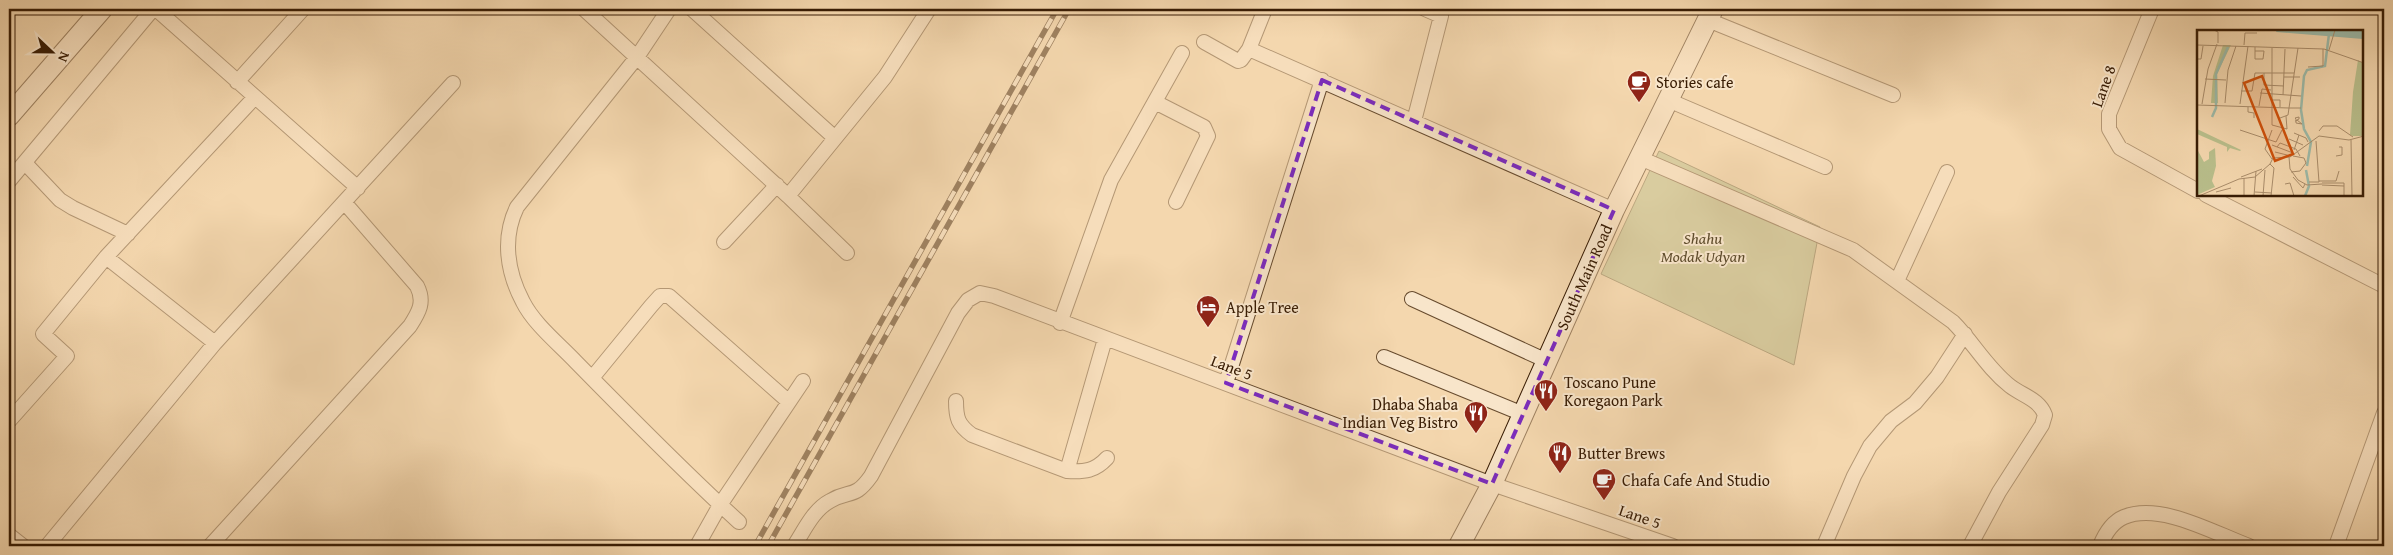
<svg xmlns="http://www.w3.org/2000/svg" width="2393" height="555" font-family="'Gentium Book Plus',serif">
<rect width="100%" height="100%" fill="#f4d7ae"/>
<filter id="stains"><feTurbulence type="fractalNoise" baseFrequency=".004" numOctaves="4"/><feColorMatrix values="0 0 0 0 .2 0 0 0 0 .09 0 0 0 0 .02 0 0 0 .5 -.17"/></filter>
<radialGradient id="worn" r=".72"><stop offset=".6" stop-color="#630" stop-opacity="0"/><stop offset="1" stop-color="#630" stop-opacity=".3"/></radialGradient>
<path fill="#b9bf8c" stroke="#786e48" d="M1659,151l161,76 -26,138 -193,-91z"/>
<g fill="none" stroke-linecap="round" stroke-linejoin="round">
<g stroke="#674b2e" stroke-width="16">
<path id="street" d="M156,9l202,179
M584,9l204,187 59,57
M669,9l-32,48 -120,150c-15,31 -10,65 6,95 11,22 36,42 53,60 53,54 107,109 163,160
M692,9l143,129
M2152,9l-43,105v15l11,19 78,43
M1708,20l185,75
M1204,42l34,19 3,-1 8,-11 16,-40
M1249,49l365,161
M237,82l66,-73
M1668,100l157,67
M1155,102l49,25 4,9 -32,66
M1414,121l27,-105 -16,-7
M1640,158l213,92 100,72c20,20 34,46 57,64 13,10 29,13 35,29l-3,10 -43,67 -29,54
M25,163l35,37 13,8 55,26
M9,181l144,-172
M2206,195l178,91
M788,196l97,-119 44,-68
M724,242l53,-57
M106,257l109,86
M1897,281l50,-109
M1412,299l135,62
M1060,323l51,-143 71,-127
M1105,339l-38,132c18,1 28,0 40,-13
M1384,357l139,57
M592,378l59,-72 9,-10h9l120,106
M1226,383l96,-303
M956,401c0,17 2,24 16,34l95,36
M9,421l58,-65 -24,-22 63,-77 149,-160
M9,535l14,11
M47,546l168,-203 238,-260
M210,546l200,-220c9,-14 15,-24 7,-40l-73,-84
M697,546l23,-41 83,-124
M794,546c10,-15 19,-36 36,-45 20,-12 24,-1 41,-25l87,-163 10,-13 12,-7 14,3 498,188 181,62
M1824,546l30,-70 16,-30 21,-25 24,-18 22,-26 28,-43
M2100,546c4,-10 12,-24 24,-29 36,-15 90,16 125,29
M2336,546l48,-133"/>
</g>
<g stroke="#381c04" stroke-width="22">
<path id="secondary" d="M9,116l93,-107
M1459,546l33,-62 122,-274 99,-201"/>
</g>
<use href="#street" stroke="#f8e5ca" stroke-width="14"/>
<use href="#secondary" stroke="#f8e5ca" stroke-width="20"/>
<g stroke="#381c04" stroke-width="5.5">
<path id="rail" d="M755,546l302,-537
M768,546l301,-537"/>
</g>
<use href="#rail" stroke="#f8e5ca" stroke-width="4" stroke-dasharray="11" stroke-linecap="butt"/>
</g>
<path d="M0 0H2393V555H0ZM1322,80l292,130 -122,274 -266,-101z" fill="#f4d7ae" fill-opacity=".55" fill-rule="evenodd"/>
<path fill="none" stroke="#7b2cbf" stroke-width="4" stroke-dasharray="10 6" stroke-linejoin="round" d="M1322,80l292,130 -122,274 -266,-101z"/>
<defs>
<g id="cafe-pin" transform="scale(1.25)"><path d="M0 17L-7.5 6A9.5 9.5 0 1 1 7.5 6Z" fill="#8f2418" stroke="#f8e5ca"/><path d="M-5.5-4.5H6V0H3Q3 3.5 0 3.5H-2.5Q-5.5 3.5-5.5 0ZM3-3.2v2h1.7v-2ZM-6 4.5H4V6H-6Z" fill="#fff"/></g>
<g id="hotel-pin" transform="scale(1.25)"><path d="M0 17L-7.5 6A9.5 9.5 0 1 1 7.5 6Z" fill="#8f2418" stroke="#f8e5ca"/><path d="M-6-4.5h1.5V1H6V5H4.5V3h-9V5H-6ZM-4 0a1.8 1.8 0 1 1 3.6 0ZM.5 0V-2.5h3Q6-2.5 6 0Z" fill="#fff"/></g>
<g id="restaurant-pin" transform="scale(1.25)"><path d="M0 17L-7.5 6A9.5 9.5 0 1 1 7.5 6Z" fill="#8f2418" stroke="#f8e5ca"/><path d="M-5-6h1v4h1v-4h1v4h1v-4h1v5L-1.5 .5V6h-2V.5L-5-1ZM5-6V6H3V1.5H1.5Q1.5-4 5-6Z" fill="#fff"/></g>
</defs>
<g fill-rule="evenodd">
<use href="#cafe-pin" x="1639" y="82"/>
<use href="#hotel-pin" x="1208" y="307"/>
<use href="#restaurant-pin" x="1546" y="391"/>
<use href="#restaurant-pin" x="1476" y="413"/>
<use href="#restaurant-pin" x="1560" y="453"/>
<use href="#cafe-pin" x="1604" y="480"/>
</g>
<g text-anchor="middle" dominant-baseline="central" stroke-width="4" stroke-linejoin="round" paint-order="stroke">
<g font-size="16" fill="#381c04" stroke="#f8e5ca" text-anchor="start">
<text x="1656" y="82">Stories cafe</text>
<text x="1226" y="307">Apple Tree</text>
<text x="1564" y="382">Toscano Pune<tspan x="1564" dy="18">Koregaon Park</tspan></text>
<text x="1458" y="404" text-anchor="end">Dhaba Shaba<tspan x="1458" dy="18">Indian Veg Bistro</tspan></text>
<text x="1578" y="453">Butter Brews</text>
<text x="1622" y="480">Chafa Cafe And Studio</text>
</g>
<g font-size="16" fill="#381c04" stroke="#f8e5ca">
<text transform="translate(2103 86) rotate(-70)">Lane 8</text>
<text transform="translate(1584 277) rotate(-66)">South Main Road</text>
<text transform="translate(1232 367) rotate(21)">Lane 5</text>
<text transform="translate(1640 516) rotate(19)">Lane 5</text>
</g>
<g font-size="16" font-style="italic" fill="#5f4d2d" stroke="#f8e5ca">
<text x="1703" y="238">Shahu<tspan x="1703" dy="18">Modak Udyan</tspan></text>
</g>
</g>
<g transform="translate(2197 30)">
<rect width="166" height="166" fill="#f4d7ae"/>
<path d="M26,15h8l-14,29 1,29h-7l2,-27zM161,30l5,3v73h-10l-3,-1 3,-43zM0,99l44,21 -1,1 -10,-3 -3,4v-5l-30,-13zM18,118l1,18 -4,15 3,6 -18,8v-46l7,13 5,-3v-7z" fill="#b9bf8c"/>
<path d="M166,0v9l-87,-7 1,-2z" fill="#9cbaa9"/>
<path fill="none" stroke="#9cbaa9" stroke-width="2.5" d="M15,87l4,-9v-34l12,-27M110,136l4,-24 -7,-13 -3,-19 3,-34 3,-6 18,-4 4,-32M108,166l4,-10 -3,-16"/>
<path fill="none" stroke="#a98c6a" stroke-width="1" d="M17,0l4,2v11M0,15l127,4 40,14M47,15l1,-12h12M75,18v77l15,4 -1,-13M132,20l6,-20M58,21h9l-1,8h-8v-12M0,29h4l2,-13M111,37l15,-1v-17M67,43v12l20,1M87,47h16M8,49l21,1M44,61h11l3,-18h39M63,63l41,3M86,65l2,-46M74,70h9v7M28,73l3,-33 8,-24M5,74l6,-35 9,-25M43,74l8,-58M0,75l92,3 9,-60M62,76l3,-17 9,1M51,77v5l6,1v5M83,88l8,-3 1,-7h12M98,91h1l1,-1 2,-1v-2l-4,1 1,1v4l6,1 -5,-4M43,100l36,12 6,-12M75,100l-7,19 7,10M122,101l4,-5h14l16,11M97,103l12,5 2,4M92,109l14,6M154,110l1,56M75,115l21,8M80,117l3,-4 16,6 4,7M97,120l5,-15M78,122l16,4M139,126l6,-1v-8h-3M92,127l1,12 8,11 9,5 15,-1M73,134l4,4 -3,28M94,142l9,-1 6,-8 -2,-5 -11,-2M44,147l21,-8M96,147l10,11 2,-4M47,148v18M122,151h17l3,-10M112,152h10l-3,-41M125,153h22v13M88,154l5,-1 4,13M125,155l22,1M19,162l15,-4M58,162l17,1M2,166l40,-17 16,-2 15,-13 3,-6 17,-1 29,-21 30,4 15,-4M57,166l2,-25M66,166l2,-26"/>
<path fill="#ce500b" fill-opacity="0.15" stroke="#ce500b" stroke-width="2.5" d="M65,46l31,78 -18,7 -31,-78z"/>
<rect width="166" height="166" fill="none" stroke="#381c04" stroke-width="2.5"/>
</g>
<rect width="2393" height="555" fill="none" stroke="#f4d7ae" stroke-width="30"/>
<rect x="10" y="10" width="2373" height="535" fill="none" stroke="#381c04" stroke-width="2.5"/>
<rect x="15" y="15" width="2363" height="525" fill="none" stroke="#381c04"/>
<g transform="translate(52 52) rotate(112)" stroke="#f8e5ca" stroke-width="4" paint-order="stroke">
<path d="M0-4L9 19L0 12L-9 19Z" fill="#381c04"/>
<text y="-8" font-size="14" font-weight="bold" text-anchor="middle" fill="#381c04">N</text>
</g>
<rect width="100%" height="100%" filter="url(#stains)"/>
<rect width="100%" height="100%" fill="url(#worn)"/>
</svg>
